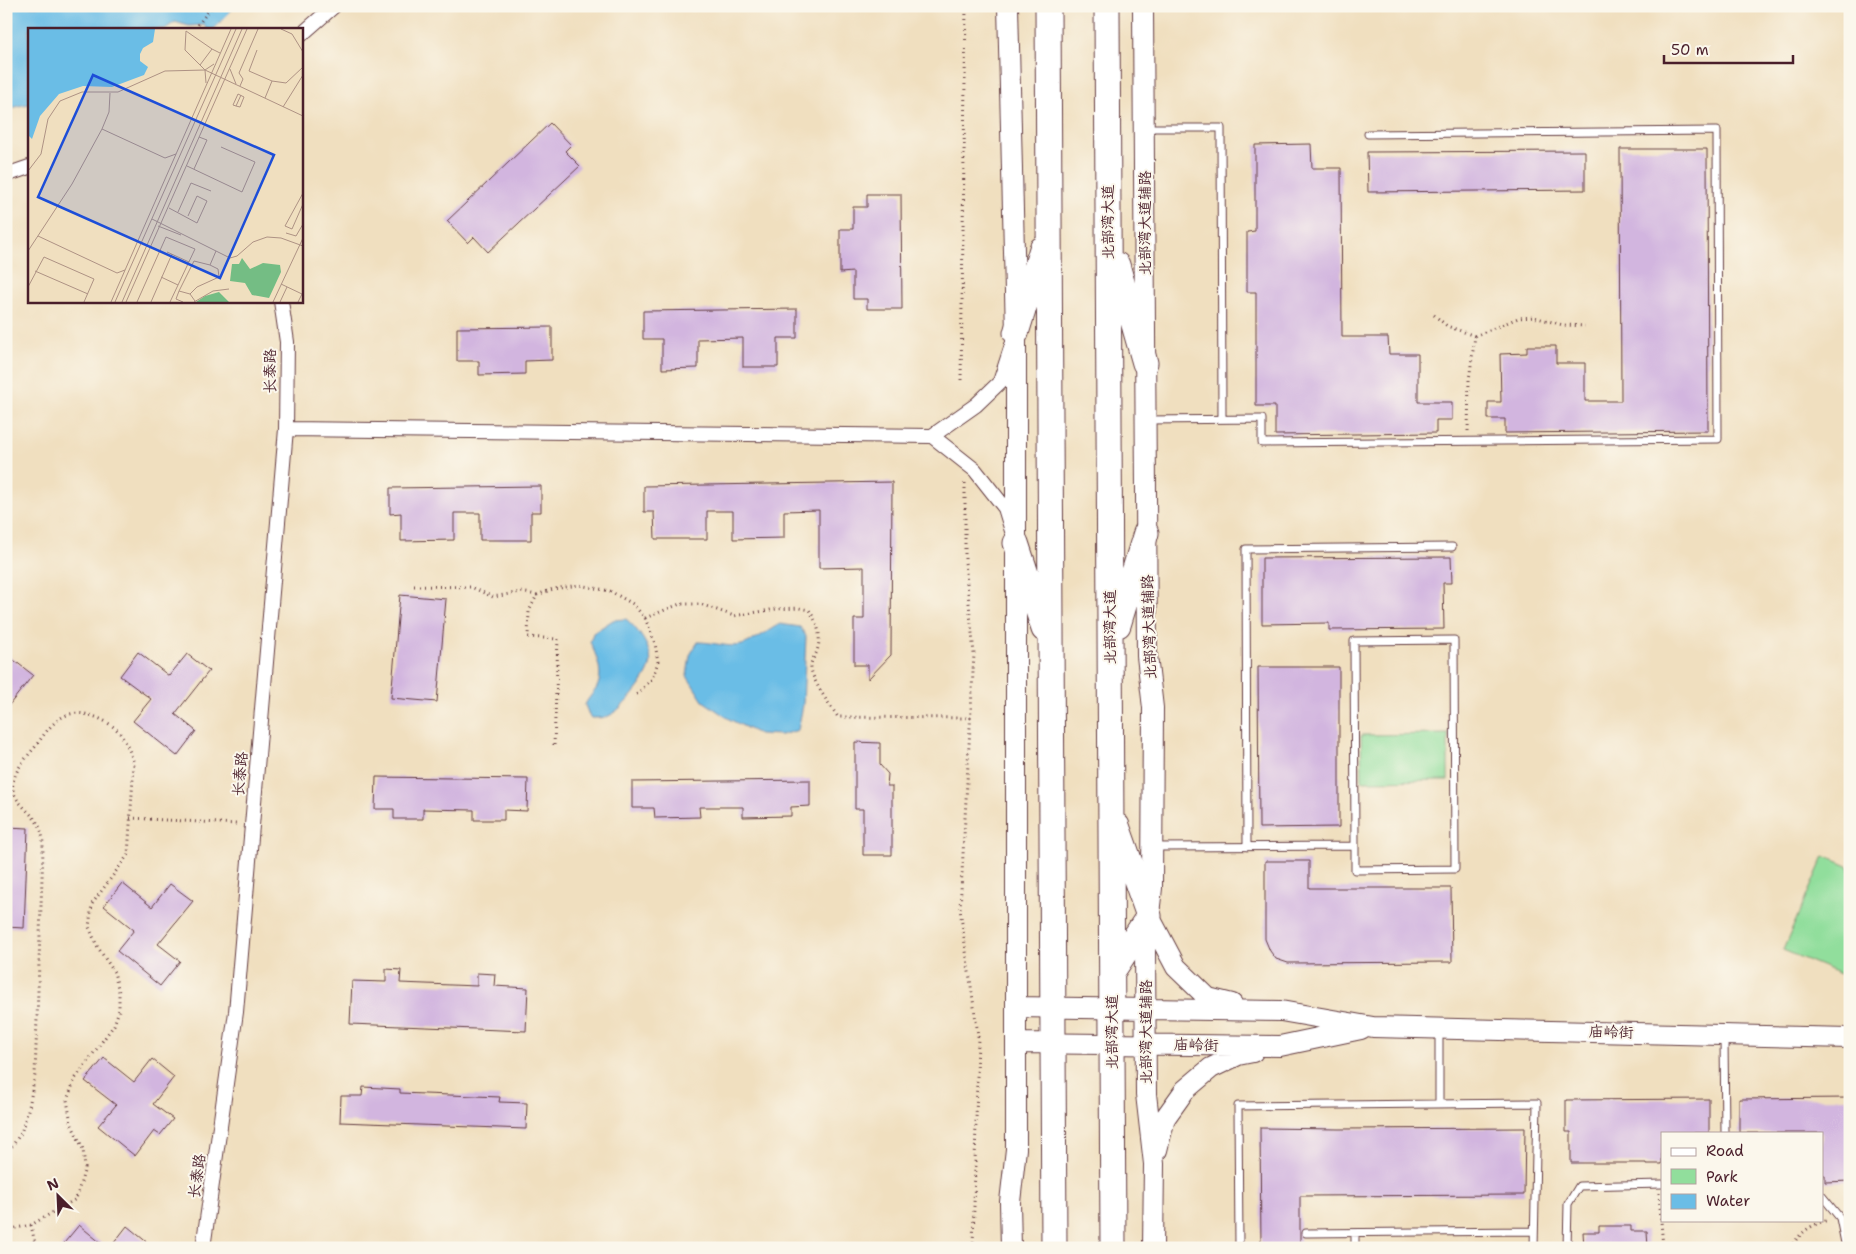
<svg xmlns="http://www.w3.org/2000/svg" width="1856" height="1254" font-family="'Shantell Sans','LXGW WenKai TC',sans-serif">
<rect width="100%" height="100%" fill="#fbf7ec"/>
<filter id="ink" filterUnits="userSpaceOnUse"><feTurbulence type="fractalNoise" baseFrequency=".02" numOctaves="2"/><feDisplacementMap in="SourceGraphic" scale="10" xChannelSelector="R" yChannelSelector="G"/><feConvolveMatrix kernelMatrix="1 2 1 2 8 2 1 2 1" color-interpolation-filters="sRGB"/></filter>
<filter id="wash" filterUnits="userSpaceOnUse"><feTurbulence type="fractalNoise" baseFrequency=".0096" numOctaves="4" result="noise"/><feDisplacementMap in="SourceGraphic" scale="20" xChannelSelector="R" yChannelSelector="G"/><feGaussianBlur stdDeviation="1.12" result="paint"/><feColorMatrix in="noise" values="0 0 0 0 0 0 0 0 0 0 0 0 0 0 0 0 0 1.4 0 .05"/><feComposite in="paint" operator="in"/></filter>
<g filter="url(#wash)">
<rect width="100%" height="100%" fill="#f0dfbf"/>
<path fill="#91de9c" stroke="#6e7e64" d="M1448,734v46l-86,1 -1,-46z
M1824,856l26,11v111l-67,-28z"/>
<path fill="#6abde6" stroke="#5a6e88" d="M6,6h229l-21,23h-7l-3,-4 -15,1 -14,-4 -10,7h-136v75l-11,2 -12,5z
M626,619c11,9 28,31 24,47 -3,14 -30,47 -44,51 -5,1 -11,1 -16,1l-5,-13c3,-7 7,-10 11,-16 9,-15 0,-34 -6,-47l3,-9 20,-13z
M780,624l20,3 6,9 -3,69 -5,25 -17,5 -22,-1 -30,-15 -26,-18 -16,-25 3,-21 8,-13c15,0 31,6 44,3 11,-3 28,-16 38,-21z"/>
<g id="blocks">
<path fill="#d2b5df" d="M550,123l21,22 -6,6 15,15 -92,86 -14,-15 -6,6 -21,-22z
M1311,144l1,24h29l1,169h46l1,17h29v48h34v18h-16v13l-161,2v-29h-19v-114h-9v-60l8,-1v-86z
M1620,149h87l1,282 -203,2v-14h-17v-17h13l-1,-48 27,-1v-7h29v17h29v38h36z
M1585,151v39l-217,2 -1,-40z
M867,194h34l1,115h-35v-10h-14v-27l-13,1v-44h13v-22h14z
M797,309v29h-19v29h-35v-29l-45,1v29l-36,1v-30h-19v-28z
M552,327v33l-27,1v13l-46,1v-14h-22v-33z
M892,482l-1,173 -23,24v-14h-14v-46h10v-52l-45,1v-58l-35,1v27l-51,1v-28h-26v28h-52l-1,-27h-10v-26z
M541,486v26h-10v28h-51v-27h-26v27l-53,1v-28l-11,1v-26z
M1451,557l1,26h-9l1,46 -115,1v-7l-67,1v-66z
M400,595l46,4 -9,103 -46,-4z
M138,652l31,24 18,-22 22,17 -34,43 21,17 -19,25 -44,-35 18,-22 -31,-23z
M6,654l27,21 -27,34z
M1258,667h81v160l-80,1z
M855,742l25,1v22l8,9 -1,12h5v69h-29v-46h-8z
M376,777l152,2 -1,32 -23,-1v10h-30v-10l-51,-1v10h-29v-10h-19z
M810,780v26l-19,1v9l-48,1v-10h-44l1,10 -45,1 -1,-10h-22v-26z
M6,827l22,1 -4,100 -18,-1z
M1265,861h44v27h142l1,74 -164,1 -12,-4 -6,-8 -5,-12z
M122,883l30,24 18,-23 23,17 -35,43 22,17 -20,25 -43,-35 17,-21 -30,-24z
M386,969l15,1 -1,13 77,3v-13l18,1 -1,12 34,2 -2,43 -176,-7 2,-43 34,1z
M104,1058l30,24 18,-23 22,18 -21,27 20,15 -13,16 -6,-4 -19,25 -37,-30 18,-21 -31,-24z
M363,1087l37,2v4l100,4 -1,5 28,1 -1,26 -186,-7 1,-26h21z
M1850,1098v83l-25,1v-7h-3v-42h-83v-34z
M1709,1099v34h-47v31h-16v-1h-75v-31h-5v-32z
M1260,1128l79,1 186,-1 -1,67 -224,1v52h-39z
M79,1225l28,23h-47z
M127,1226l27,22h-44z
M1599,1226h32v5h16l1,17h-64l-1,-16h16z"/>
</g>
</g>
<g filter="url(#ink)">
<use href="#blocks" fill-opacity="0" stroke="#633c41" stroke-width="1"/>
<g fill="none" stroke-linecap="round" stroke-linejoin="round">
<g stroke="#633c41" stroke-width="9">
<path id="lane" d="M1144,128h77l1,291
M1146,420l116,-1v24l456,-4 -1,-308 -349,3
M1155,847l200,-1v24l100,-1 -1,-229 -100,1 1,205
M1247,847l-1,-298 206,-2
M1439,1031v73
M1724,1038l1,95
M1822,1196l18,22 6,30
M1306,1233l228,-2
M1355,1233v15
M1239,1248l-1,-142 299,-3 -3,145
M1567,1248l1,-44 11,-18 83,-2"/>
</g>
<g stroke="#633c41" stroke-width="16">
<path id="street" d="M301,35l33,-29
M6,175l23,-8
M286,429l646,7 44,-31 24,-23 12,-37
M932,436l43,34 30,38 7,23
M203,1248l33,-236 50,-583 1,-87 -6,-41"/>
</g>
<g stroke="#633c41" stroke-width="22">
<path id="secondary" d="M1008,6l8,327v816l-6,53 1,46
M1143,6l4,650 6,52 -1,180 -7,60 1,146 8,70 -1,84
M1149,916l27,51 32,31 24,6
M1016,1007l265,4 92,16 477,11
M1017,1043l263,3 81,-17
M1157,1150l8,-32 20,-28 26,-22 27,-13 15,-3"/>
</g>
<g stroke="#633c41" stroke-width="27">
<path id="highway" d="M1048,6l6,1242
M1107,6l6,1242
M1117,265l28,98
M1016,333l26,-84
M1016,543l28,86
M1118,625l28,-92
M1112,972l37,-56 -32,-90"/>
</g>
<path stroke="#633c41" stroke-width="3" stroke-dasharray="1 4" stroke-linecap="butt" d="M195,29l17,-23
M1434,315l13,11 28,10
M961,380l5,-374
M1468,431l1,-51 6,-44 43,-18 16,-1 29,8 22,1
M965,483v79l9,92 -14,255 18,126 -5,213
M414,586l57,1 22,10 28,-5 16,3
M645,618l35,-14h20l34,12 42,-7 23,-1 10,2c9,14 13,25 8,41 -1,4 -6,9 -6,14 -1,14 19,40 27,52l133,1
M554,745l4,-106 -30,-2 1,-26 8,-16 16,-6 26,-4 31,6 23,13 12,14 10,25 3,19 -6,17 -18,18
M130,818l107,6
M6,1155l15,-22 8,-26 6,-32 8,-225c0,-9 0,-18 -5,-26 -7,-13 -28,-24 -25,-41 3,-15 13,-25 22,-36 8,-11 18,-27 32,-32 16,-6 41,5 52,17 7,9 11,20 15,31l-6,92 -36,49 -3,23 8,19 17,26 5,20v18l-5,15 -39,54 -8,21 4,23 12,26 2,19 -9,31 -45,26 -25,5
M1659,1193l4,55
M31,1225l5,23
M1790,1248c10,-15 21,-24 39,-28"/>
<use href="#lane" stroke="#fff" stroke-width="7"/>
<use href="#street" stroke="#fff" stroke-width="14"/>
<use href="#secondary" stroke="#fff" stroke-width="20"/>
<use href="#highway" stroke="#fff" stroke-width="25"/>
</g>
</g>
<g text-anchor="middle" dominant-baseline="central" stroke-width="4" stroke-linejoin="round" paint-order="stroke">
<g font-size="15" fill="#4a1f2b" stroke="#fbf7ec">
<text transform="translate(1108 222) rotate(-90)">北部湾大道</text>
<text transform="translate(1145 223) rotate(-90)">北部湾大道辅路</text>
<text transform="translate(270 371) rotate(-90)">长泰路</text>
<text transform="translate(1110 627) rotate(-90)">北部湾大道</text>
<text transform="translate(1149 627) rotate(-92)">北部湾大道辅路</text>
<text transform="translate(240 774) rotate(-85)">长泰路</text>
<text transform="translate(1112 1032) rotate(-90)">北部湾大道</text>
<text transform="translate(1146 1032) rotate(-90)">北部湾大道辅路</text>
<text transform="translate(1611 1032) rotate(1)">庙岭街</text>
<text transform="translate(1196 1045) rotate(1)">庙岭街</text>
<text transform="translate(197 1176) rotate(-82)">长泰路</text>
</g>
</g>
<g transform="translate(28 28)">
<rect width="275" height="275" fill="#f0dfbf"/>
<path d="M214,230l8,11 13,-6 17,2 1,7 -12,26 -17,-3 -7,-12 -15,-2 2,-17h7zM191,264l10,10h-33l9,-6z" fill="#74bd84"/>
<path d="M0,1h127l-2,13 -10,6 -3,6v7l8,6 -4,8 -32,12 -29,-1 -24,8 -19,22 -8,23 -4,-4z" fill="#6abde6"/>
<path fill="none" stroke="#ae9284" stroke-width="1" d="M253,1l11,5 11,18M229,22l-8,21 23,10 14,2 17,-16M172,37l12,-16 8,4M202,41l6,15M177,42l-20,-20 1,-19 26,18M178,55l-1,-13 9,-6M212,58l3,-7 -4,-6 19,-44M237,70l7,-17M208,78l-3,-1 5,-11 6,3 -4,10 -4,-1 5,-11M255,79l20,-32M74,101l63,29 11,-4M159,138l55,26 13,-30 -34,-15M166,141l13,-29 -8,-3M0,143l13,-17 7,-35 12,-18 22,-9h36l47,-21 40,-1 98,46M275,165l-18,33 7,3 11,-25M141,180l28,15 10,-22 -10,-5 -9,20M150,184l13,-29 20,8M124,191l78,39 7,-2 16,-14 14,-5 14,1 22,8M130,198l23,9M258,205l10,3 7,-12M10,208l79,37 8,-3M0,223l44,-67 30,-55 7,-17 1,-19M139,224l22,10M7,243l53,23M133,249l17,8M253,256l21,10 -4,8M0,259l16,-30 50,22 -10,23M151,263l-3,8 7,3M162,266l-11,-3 15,-30 16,4 6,-14M167,273l-5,-7 7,-7 22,-10 -1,-8 -8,-4M83,274l120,-273M87,274l121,-273M94,274l120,-273M98,274l121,-273M109,274l29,-65 29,12 -25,53M123,274l21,-48M166,274l19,-11 16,-2M245,274l30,-64M252,274l7,-15"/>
<path fill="#1d4ed8" fill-opacity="0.15" stroke="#1d4ed8" stroke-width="2.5" d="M65,47l181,80 -54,123 -182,-81z"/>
<rect width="275" height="275" fill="none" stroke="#4a1f2b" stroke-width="2.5"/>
</g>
<rect width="1856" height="1254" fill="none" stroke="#fbf7ec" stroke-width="25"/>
<rect x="1661" y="1132" width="162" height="90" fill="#fbf7ec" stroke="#b4a19f"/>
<rect x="1671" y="1148" width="25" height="8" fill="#ffffff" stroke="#b4a19f"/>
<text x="1706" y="1156" font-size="15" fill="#4a1f2b">Road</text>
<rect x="1671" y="1169" width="25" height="15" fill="#91de9c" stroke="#b4a19f"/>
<text x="1706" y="1182" font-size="15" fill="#4a1f2b">Park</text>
<rect x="1671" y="1194" width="25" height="15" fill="#6abde6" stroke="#b4a19f"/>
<text x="1706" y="1206" font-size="15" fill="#4a1f2b">Water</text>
<g transform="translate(58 1196) rotate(336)" stroke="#fbf7ec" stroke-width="4" paint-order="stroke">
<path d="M0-4L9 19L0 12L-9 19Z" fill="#4a1f2b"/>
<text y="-8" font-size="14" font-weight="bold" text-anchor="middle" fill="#4a1f2b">N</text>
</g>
<path d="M1664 55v8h129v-8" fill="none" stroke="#4a1f2b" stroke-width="2.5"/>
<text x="1671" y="55" font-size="15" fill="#4a1f2b" stroke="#fbf7ec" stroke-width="4" paint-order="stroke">50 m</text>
</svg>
